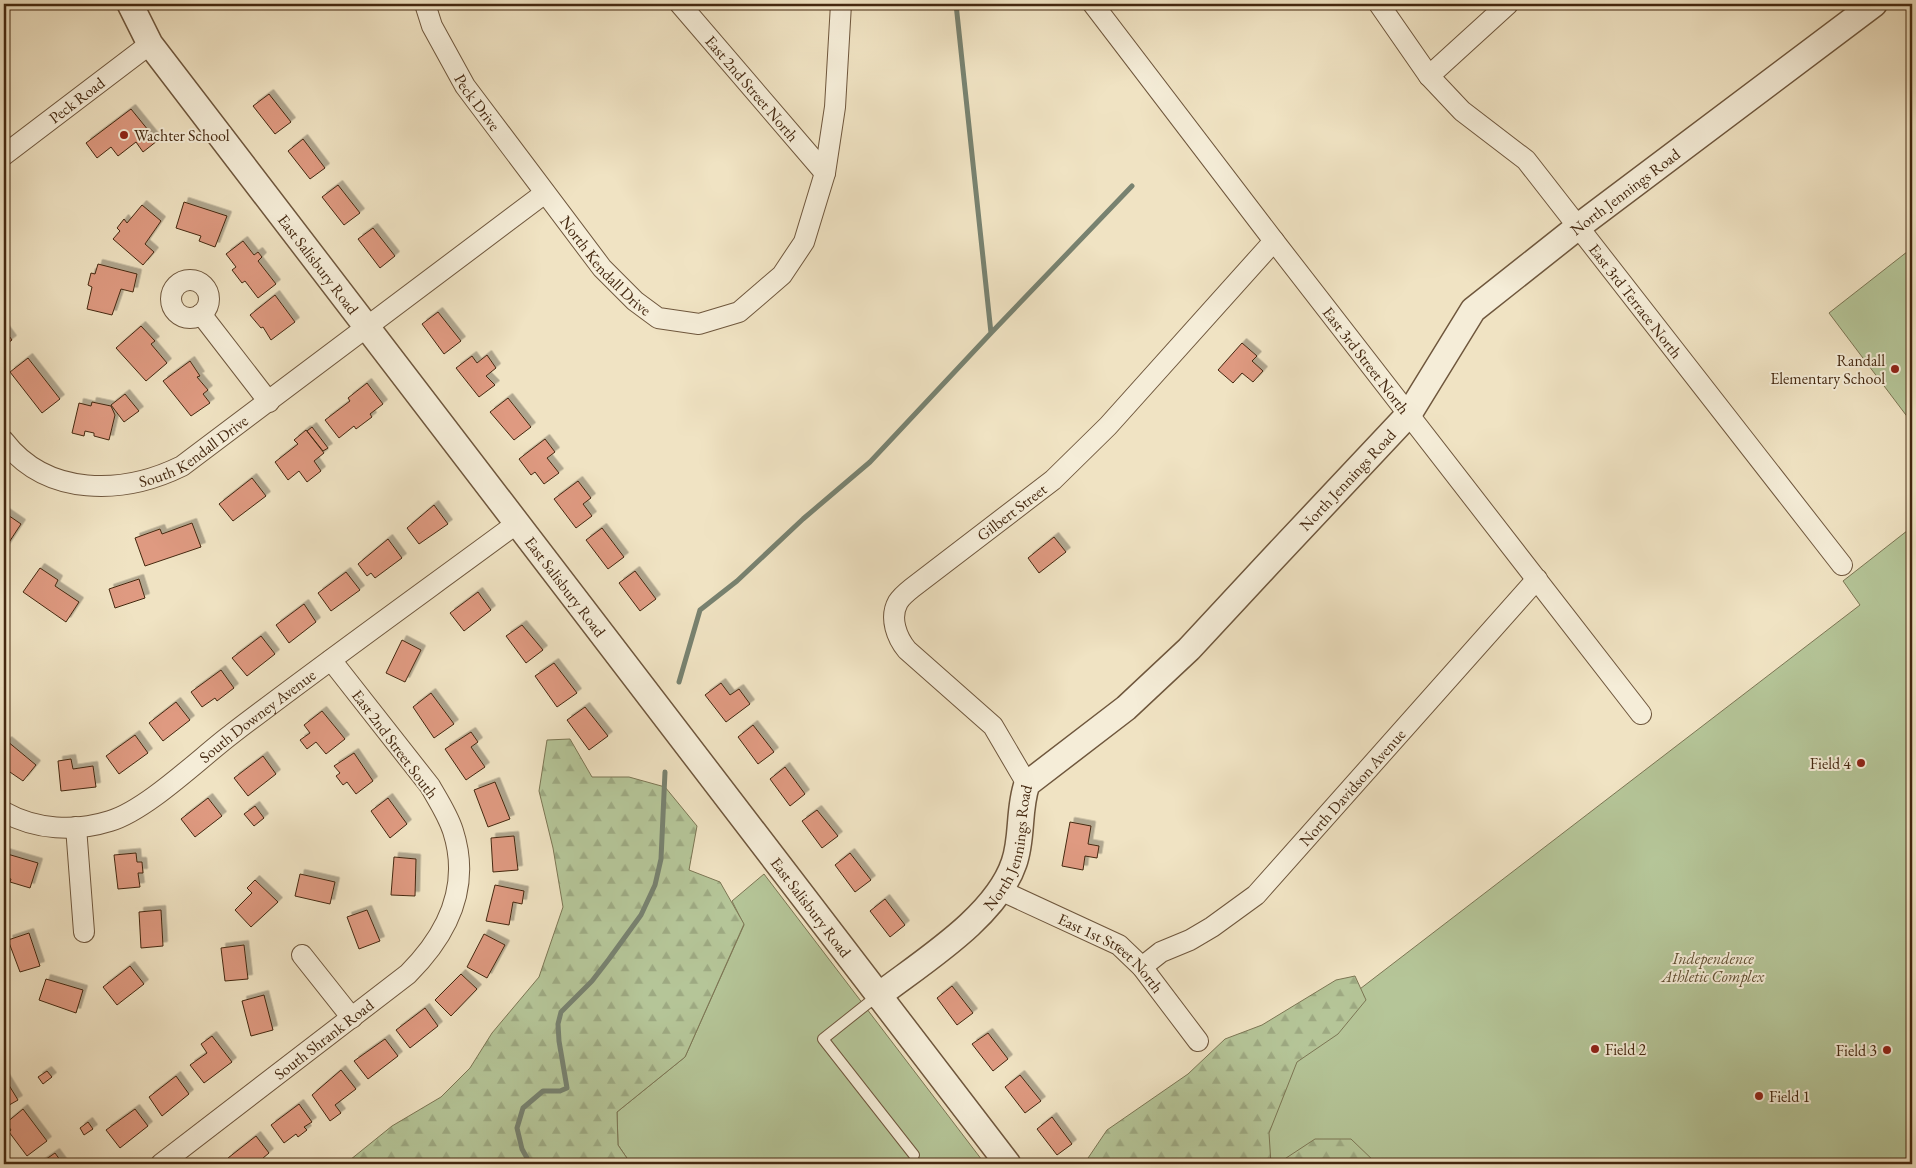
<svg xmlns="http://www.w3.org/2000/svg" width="1916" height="1168" font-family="'EB Garamond',serif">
<defs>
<pattern id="forest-firs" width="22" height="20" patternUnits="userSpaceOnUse" patternTransform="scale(1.25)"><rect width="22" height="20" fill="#b5c598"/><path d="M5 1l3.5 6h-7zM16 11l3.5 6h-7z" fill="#9da982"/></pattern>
<filter id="shadow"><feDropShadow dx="4.5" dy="-4.5" stdDeviation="0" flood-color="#0004"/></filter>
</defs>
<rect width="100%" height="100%" fill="#f0e3c3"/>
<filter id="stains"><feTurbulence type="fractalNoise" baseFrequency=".004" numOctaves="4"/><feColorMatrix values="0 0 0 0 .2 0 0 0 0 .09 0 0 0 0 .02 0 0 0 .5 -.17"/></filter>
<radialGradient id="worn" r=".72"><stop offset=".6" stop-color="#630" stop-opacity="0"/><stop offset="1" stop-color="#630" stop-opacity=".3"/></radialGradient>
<path fill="#b5c598" stroke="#7c7654" d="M1912,248v175l-83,-110z
M1912,527v637h-780l728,-559 -17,-24z
M764,874l221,290h-354l-13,-19 -1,-33 68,-55 59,-132 -12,-24z"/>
<path fill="url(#forest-firs)" stroke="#7c7654" d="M570,739l22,38h37l36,10 32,39 -8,44 31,12 24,42 -59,133 -68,55 1,33 13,19h-286l47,-38 49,-29 29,-29 22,-35 47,-56 24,-70 -10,-59 -14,-57 8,-51z
M1355,976l11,24 -28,34 -41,28 -28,71 2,31h-187l23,-34 81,-56 37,-35 37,-14 74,-45z
M1315,1139h36l26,25h-100z"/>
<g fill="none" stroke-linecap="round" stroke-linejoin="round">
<path stroke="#788270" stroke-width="5" d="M991,333l141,-147
M679,682l21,-72 37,-29 66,-62 67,-57 121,-129 -35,-329
M526,1164l1,-6 -5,-9 -5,-21 6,-20 20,-17h17l7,-3 -8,-47 -1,-17 3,-12 31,-31 17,-22 32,-44 14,-30 6,-26 4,-87"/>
</g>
<path fill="#df9a81" stroke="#442810" filter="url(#shadow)" d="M269,94l22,28 -16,12 -22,-28z
M131,109l26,32 -14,11 -7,-10 -18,14 -7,-9 -14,11 -11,-15z
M303,139l22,29 -15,11 -22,-28z
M338,185l22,28 -16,12 -22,-28z
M184,202l43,14 -12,31 -16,-6 2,-5 -25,-8z
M142,205l19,16 -16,23 9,8 -11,13 -30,-26 7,-8 -3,-3 7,-9 3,4z
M373,228l22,28 -15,12 -22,-29z
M243,241l11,14 4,-3 4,5 -4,4 18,23 -18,14 -13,-17 -3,2 -10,-13 4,-3 -10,-13z
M98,264l39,10 -4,18 -12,-3 -9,26 -25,-6 5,-22 -4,-2 3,-12 4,1z
M275,295l20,27 -24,18 -8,-13 -2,1 -11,-13z
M438,312l23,29 -17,13 -22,-30z
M141,326l14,15 -4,3 16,19 -21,18 -30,-33z
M4,329l8,11 -8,6z
M1242,343l15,13 -5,5 11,10 -10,11 -11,-9 -9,10 -15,-13z
M487,355l9,13 -10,8 9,9 -16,12 -23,-29 16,-12 5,7z
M28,358l32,41 -18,14 -32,-41z
M190,361l10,15 -3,1 11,13 -5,4 7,9 -19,13 -28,-35z
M367,383l16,21 -13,10 2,3 -16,12 -2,-3 -15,12 -14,-18 25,-19 -2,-3z
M125,394l14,17 -15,11 -13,-17z
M508,398l23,29 -17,13 -24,-28z
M92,402l19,4 4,9 -6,25 -15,-4v-3l-9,-2 -1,5 -12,-3 7,-30 12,3z
M312,427l16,21 -5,3 -16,-20z
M306,430l18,23 -10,8 7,10 -14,11 -8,-11 -11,9 -13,-18 23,-18 -4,-4z
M545,439l10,13 -8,6 12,15 -15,11 -9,-12 -4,3 -12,-16z
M252,478l14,18 -33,25 -14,-17z
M578,481l13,17 -8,6 9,12 -16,12 -22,-29z
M434,505l14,19 -29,20 -12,-16z
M5,513l16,11 -17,26v-35z
M192,523l9,24 -56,19 -10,-28 25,-9 2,5z
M602,528l22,29 -16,12 -22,-29z
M1054,537l12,15 -27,21 -11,-15z
M388,539l14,19 -27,20 -4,-5 -4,3 -9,-12z
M40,568l18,12 -3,6 24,16 -13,20 -43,-30z
M635,571l21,28 -16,12 -21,-28z
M346,572l14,18 -29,21 -13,-18z
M139,579l6,19 -30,10 -6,-19z
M478,592l13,18 -27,21 -14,-18z
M304,604l12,18 -27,21 -13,-18z
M522,625l21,25 -17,13 -20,-27z
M261,636l14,18 -28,22 -15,-18z
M402,640l19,10 -16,32 -19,-9z
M554,663l23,30 -20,14 -22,-31z
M221,670l13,18 -17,13 -2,-3 -13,9 -11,-15z
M721,683l9,12 9,-6 11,15 -24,18 -21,-27z
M431,693l23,31 -20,14 -21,-31z
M176,702l14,18 -27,21 -14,-18z
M585,707l23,29 -19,14 -22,-30z
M322,711l23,28 -19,15 -10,-12 -9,7 -7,-9 10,-7 -6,-8z
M753,725l21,27 -16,12 -20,-27z
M471,732l7,10 -7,5 14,20 -19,13 -21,-31z
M135,735l13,18 -29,21 -13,-18z
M7,741l29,24 -13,16 -19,-13v-22z
M354,753l19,28 -17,13 -9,-12 -4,3 -7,-9 4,-3 -6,-7z
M263,756l13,18 -28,22 -14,-18z
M71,759l2,10 20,-3 3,21 -35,4 -3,-30z
M785,767l20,27 -15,12 -20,-27z
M495,782l15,37 -22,8 -14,-37z
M208,798l14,18 -27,21 -14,-18z
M388,798l19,26 -17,14 -19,-27z
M255,806l9,12 -10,8 -10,-12z
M817,810l21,26 -16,12 -20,-27z
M1070,822l21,4 -3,18 11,2 -2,12 -12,-2 -2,14 -21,-4z
M514,836l4,34 -25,2 -2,-34z
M4,853l34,10 -8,25 -20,-6 1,-3 -7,-2z
M136,853l1,9h5l1,11h-5l2,14 -22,2 -4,-34z
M850,853l21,27 -16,12 -20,-27z
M394,857l22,2 -1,37 -24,-1z
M300,874l35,8 -5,22 -35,-8z
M255,880l23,22 -27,25 -16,-17 17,-17 -5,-5z
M495,885l29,6 -2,13 -9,-2 -4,23 -23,-4z
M885,899l20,26 -15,12 -20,-26z
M161,910l2,36 -22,2 -2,-36z
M367,910l13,31 -21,8 -12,-32z
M29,933l11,33 -20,6 -12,-32z
M484,934l21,11 -18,33 -20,-11z
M244,945l4,34 -23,2 -4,-33z
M130,966l14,18 -27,21 -14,-18z
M461,974l16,15 -26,27 -16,-16z
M46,979l37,11 -7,23 -37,-13z
M952,986l21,27 -16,12 -20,-27z
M264,995l9,35 -22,6 -9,-35z
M425,1008l13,18 -28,22 -14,-18z
M988,1033l20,26 -15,12 -21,-27z
M212,1036l20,26 -28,21 -14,-18 17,-12 -6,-9z
M385,1039l13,17 -30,23 -14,-18z
M341,1070l15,19 -21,16 6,8 -11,8 -18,-26z
M47,1071l5,6 -9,7 -5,-7z
M1020,1075l21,26 -16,12 -20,-26z
M176,1076l13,18 -27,22 -13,-19z
M4,1077l14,23 -14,8z
M299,1104l13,18 -8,5 3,3 -9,7 -2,-3 -12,9 -13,-18z
M23,1109l24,32 -20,15 -18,-24 2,-2 -5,-7z
M135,1109l13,17 -28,22 -14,-18z
M1052,1117l20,27 -15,11 -20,-26z
M88,1122l5,7 -9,6 -4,-7z
M256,1136l13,17 -13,11h-23l-5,-6z
M55,1153l8,11h-24z"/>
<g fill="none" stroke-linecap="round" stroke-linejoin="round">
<g stroke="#6f573d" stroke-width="12">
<path id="service" d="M877,996l-54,43 91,116"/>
</g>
<g stroke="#6f573d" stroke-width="22">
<g id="minor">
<path id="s1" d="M425,4l7,22 33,60 137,182 33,33 23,17 41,6 40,-12 43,-37 22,-33 21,-69 10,-66 6,-103"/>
<path id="s2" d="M680,4l145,169"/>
<path id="s3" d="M1093,4l181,237 367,473"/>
<path id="s4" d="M1379,4l50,72 33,35 64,49 316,405"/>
<path d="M1429,76l79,-72"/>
<path id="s5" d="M4,155l146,-111"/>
<circle cx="190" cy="299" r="19"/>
<path d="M201,314l68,88"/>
<path id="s6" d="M4,441c43,56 119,54 178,25l363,-273"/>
<path id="s7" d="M1027,784l-34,-58 -86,-76c-10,-12 -18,-32 -9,-48 3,-5 9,-10 14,-14l141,-108 55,-54 166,-185"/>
<path id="s8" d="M4,812c32,18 71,20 106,9 37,-11 90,-63 123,-88 93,-71 188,-139 283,-209"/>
<path d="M76,827l8,105"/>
<path id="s9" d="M1000,890l119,55 23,22 56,74"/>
<path d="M302,955l50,63"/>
<path id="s10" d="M1142,967l19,-15 29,-12 22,-13 44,-32 281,-316"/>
<path id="s11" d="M161,1164l247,-190c39,-39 63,-87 45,-143 -5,-16 -15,-31 -23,-45l-99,-126"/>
</g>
</g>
<g stroke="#6f573d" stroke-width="28">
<g id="tertiary">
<path id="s12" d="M130,4l20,40 858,1120"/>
<path id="s13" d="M878,996c44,-34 118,-79 136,-133 9,-25 4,-54 13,-79l99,-76 63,-59 79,-85 141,-150 64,-104 106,-84 295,-222"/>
</g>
</g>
<use href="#service" stroke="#f5edd8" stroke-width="10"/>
<use href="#minor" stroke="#f5edd8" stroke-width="20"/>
<use href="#tertiary" stroke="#f5edd8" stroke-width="25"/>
</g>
<g fill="#8f2418" stroke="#f5edd8" stroke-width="2">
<circle cx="124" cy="135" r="5"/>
<circle cx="1895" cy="369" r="5"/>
<circle cx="1861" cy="763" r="5"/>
<circle cx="1595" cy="1049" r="5"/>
<circle cx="1887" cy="1050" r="5"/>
<circle cx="1759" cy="1096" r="5"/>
</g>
<g text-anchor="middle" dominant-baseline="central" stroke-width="4" stroke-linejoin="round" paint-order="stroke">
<g font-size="16" fill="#442810" stroke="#f5edd8">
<text stroke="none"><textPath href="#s2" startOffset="111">East 2nd Street North</textPath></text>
<text stroke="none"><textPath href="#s5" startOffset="91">Peck Road</textPath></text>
<text stroke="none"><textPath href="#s1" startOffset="112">Peck Drive</textPath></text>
<text stroke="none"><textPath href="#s13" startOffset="1121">North Jennings Road</textPath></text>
<text stroke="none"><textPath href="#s1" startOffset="320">North Kendall Drive</textPath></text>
<text stroke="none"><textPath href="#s12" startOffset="322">East Salisbury Road</textPath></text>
<text stroke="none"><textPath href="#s4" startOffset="395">East 3rd Terrace North</textPath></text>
<text stroke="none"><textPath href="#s3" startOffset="449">East 3rd Street North</textPath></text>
<text stroke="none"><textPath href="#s6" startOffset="212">South Kendall Drive</textPath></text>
<text stroke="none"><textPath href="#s13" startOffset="716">North Jennings Road</textPath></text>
<text stroke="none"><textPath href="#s7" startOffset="379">Gilbert Street</textPath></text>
<text stroke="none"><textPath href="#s12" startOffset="728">East Salisbury Road</textPath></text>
<text stroke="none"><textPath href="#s8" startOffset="291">South Downey Avenue</textPath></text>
<text transform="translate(395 744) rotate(53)">East 2nd Street South</text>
<text stroke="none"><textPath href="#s10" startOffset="280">North Davidson Avenue</textPath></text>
<text stroke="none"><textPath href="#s13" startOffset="206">North Jennings Road</textPath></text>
<text stroke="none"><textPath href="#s12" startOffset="1132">East Salisbury Road</textPath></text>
<text stroke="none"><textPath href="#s9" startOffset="129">East 1st Street North</textPath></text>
<text stroke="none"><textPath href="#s11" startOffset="205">South Shrank Road</textPath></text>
</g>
<g font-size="16" fill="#442810" stroke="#f5edd8" text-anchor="start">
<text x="134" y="135">Wachter School</text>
<text x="1885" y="360" text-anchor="end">Randall<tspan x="1885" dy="18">Elementary School</tspan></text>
<text x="1851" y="763" text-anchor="end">Field 4</text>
<text x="1605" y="1049">Field 2</text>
<text x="1877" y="1050" text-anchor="end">Field 3</text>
<text x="1769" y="1096">Field 1</text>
</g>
<g font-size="16" font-style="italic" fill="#604f32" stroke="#f5edd8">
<text x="1713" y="958">Independence<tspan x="1713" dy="18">Athletic Complex</tspan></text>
</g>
</g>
<rect width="1916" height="1168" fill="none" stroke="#f0e3c3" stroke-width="20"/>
<rect x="5" y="5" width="1906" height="1158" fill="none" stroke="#442810" stroke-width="2.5"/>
<rect x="10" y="10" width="1896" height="1148" fill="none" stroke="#442810"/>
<rect width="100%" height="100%" filter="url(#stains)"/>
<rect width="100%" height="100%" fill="url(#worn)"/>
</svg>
